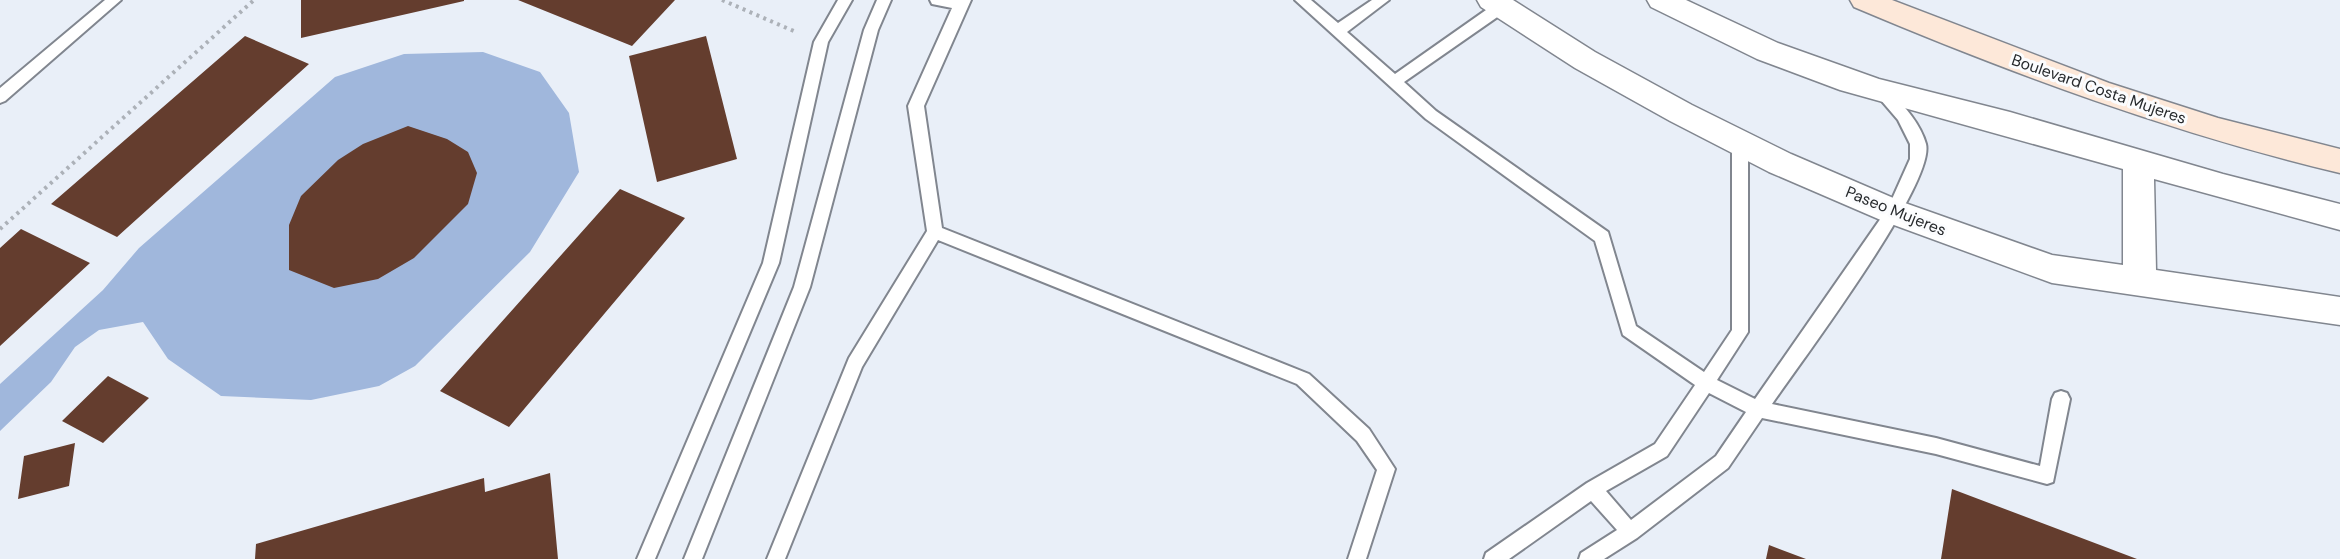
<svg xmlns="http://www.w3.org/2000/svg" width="2340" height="559" font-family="'DM Sans',sans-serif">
<rect width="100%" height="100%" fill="#e9eff8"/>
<path fill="#a0b7dc" d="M483,52l57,20 29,41 10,59 -49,80 -115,114 -36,20 -68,14 -90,-4 -53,-37 -25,-37 -44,8 -24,17 -24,35 -51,49v-47l103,-94 36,-42 196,-171 69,-23z"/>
<path fill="#643d2e" d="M301,0h163v1l-163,37z
M518,0h157l-43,46z
M245,36l64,28 -192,173 -66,-33z
M706,36l31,123 -80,23 -28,-126z
M408,126l39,13 21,13 9,21 -9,31 -54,54 -36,21 -44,9 -45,-18v-45l12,-29 37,-36 25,-16z
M620,189l65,29 -176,209 -69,-36z
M21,229l69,34 -90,83v-98z
M108,376l41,22 -46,45 -41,-22z
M75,443l-6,43 -51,13 6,-43z
M550,473l8,86h-303l1,-15 228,-66 1,14z
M1952,489l185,70h-196z
M1769,545l37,14h-40z"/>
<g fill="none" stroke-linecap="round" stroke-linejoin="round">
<g stroke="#81868f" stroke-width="4">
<path id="lane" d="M105,0h16l-116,101 -5,2v-15z
M838,0h14l-24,42 -49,221 -124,296h-18l126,-296 51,-221z
M877,0h14l-13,30 -68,257 -108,272h-18l110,-272 70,-257z
M930,0h41l-47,106 18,122 367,146 60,55 26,40 -29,90h-18l29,-89 -20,-29 -60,-57 -359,-144 -76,127 -77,192h-18l82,-201 78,-127 -19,-125 44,-98 -20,-4z
M1295,0h16l27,23 34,-23h17l-42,32 48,42 101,-71h10l2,4 -2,4 -102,71 32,29 172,121 28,94 68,46 28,-42v-187l8,-6 5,2 3,4v189l-31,48 38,19 133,-191 22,-49v-15l-12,-24 -24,-28 3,-4h10c15,16 33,34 39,56 10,39 -126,219 -154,260l164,34 104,28 12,-67 3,-6 6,-2 6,2 3,6 -17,83 -6,2 -111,-30 -174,-36 -34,50 -91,70 -33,21h-25l2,-6 36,-23 -26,-29 -82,58h-25l2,-6 101,-70 68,-39 40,-59 -72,-50 -28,-94 -169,-122zM1709,393l37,19 -30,44 -85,64 -25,-29 61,-35z"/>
</g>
<g stroke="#81868f" stroke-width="3">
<path id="street" d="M1477,0h36l82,52 97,53 99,49 114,49 147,52 71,10v-96l-283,-79 -83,-31 -106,-52 -4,-7h39l92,43 101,36 131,33 213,62 117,30v26l-186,-51 2,91 184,27v28l-288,-42 -169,-62 -114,-49 -99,-51 -95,-53 -94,-61z"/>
</g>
<g stroke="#81868f" stroke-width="3">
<path id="secondary" d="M1850,0h42l217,83 109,35 122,31v24c-168,-40 -327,-99 -486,-166z"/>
</g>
<path stroke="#acb1b8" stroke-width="4" stroke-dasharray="3 4.5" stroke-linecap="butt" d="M722,0l74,32
M0,229l254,-229"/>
<use href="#lane" fill="#fff" fill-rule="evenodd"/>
<use href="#street" fill="#fff" fill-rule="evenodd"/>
<use href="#secondary" fill="#fde8d9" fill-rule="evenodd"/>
</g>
<g text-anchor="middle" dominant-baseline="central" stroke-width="6" stroke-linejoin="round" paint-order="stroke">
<g font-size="16" fill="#272a2d" stroke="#fbfcfe">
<text transform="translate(2099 89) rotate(19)">Boulevard Costa Mujeres</text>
<text transform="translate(1896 211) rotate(22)">Paseo Mujeres</text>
</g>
</g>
</svg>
